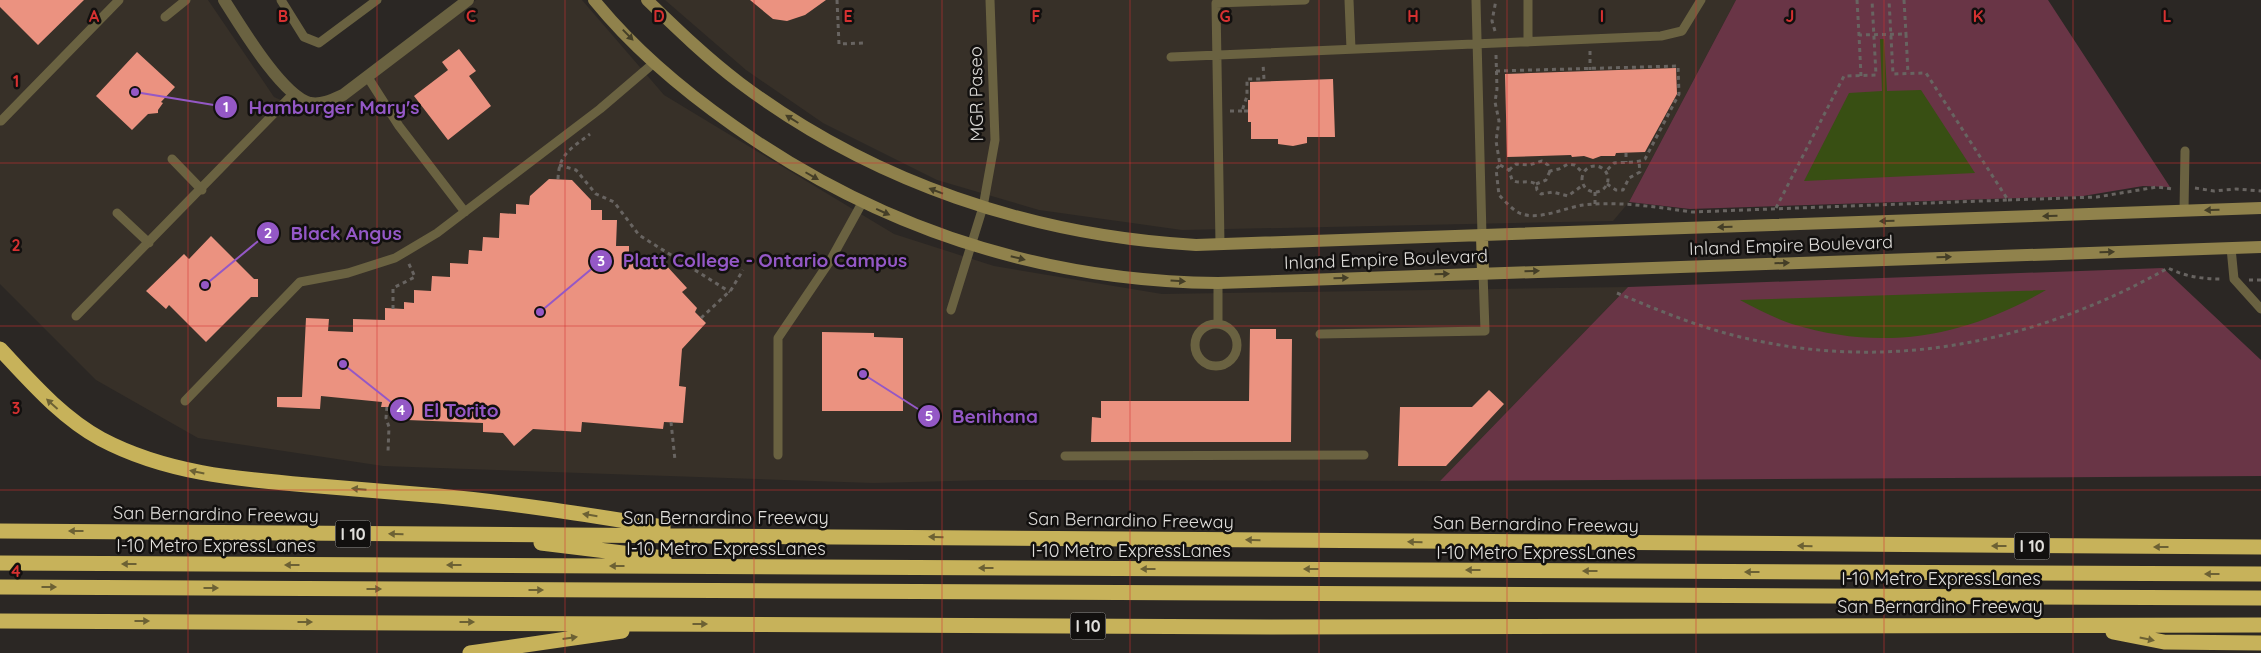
<svg xmlns="http://www.w3.org/2000/svg" width="2261" height="653" font-family="Quicksand,sans-serif">
<rect width="100%" height="100%" fill="#2b2724"/>
<path fill="#373028" d="M0,0h208l66,97 29,13 37,-9 136,-101h106l82,95 230,139 100,32 168,28 466,-7 -188,194 -449,-1 -118,3 -263,-9 -227,-8 -185,-28 -102,-58 -96,-96z
M665,0h1071l-107,202 -16,19 -431,9 -143,-20 -102,-30 -114,-57 -77,-53z"/>
<path fill="#693546" d="M1736,0h312l122,187 -27,-1 -60,10 -393,13 -61,-7z
M2163,268l98,92v116l-821,5 188,-194z"/>
<path fill="#384f13" d="M1880,39h4l3,52 34,-1 54,83 -171,8 45,-88 33,-2z
M2046,290c-82,47 -162,62 -254,34 -18,-6 -35,-15 -52,-24z"/>
<path fill="#eb9280" d="M0,0h84l-46,45 -38,-38z
M750,0h76l-21,15 -18,6 -14,-2z
M459,49l17,22 -7,5 22,30 -43,34 -34,-44 34,-26 -6,-8z
M137,52l38,35 -14,15 2,1 -5,7v3l-10,1 -16,16 -36,-34z
M1676,68l1,26 -32,58 -29,1 -1,3h-14l-8,3 -9,-3 -12,1 -1,-2 -64,2 -2,-83z
M1333,79l2,58h-28v6l-14,3 -15,-2v-5h-27v-17h-3v-22h2v-18z
M549,179l23,1 19,20v10h11v10h15l-1,26h13v16l35,1 23,25 -5,4 15,16 -2,4 11,11 -24,26 -3,37 7,1 -3,36 -19,-1 -1,7 -81,-7 -1,10 -48,-3 -19,17 -11,-13 -20,-1v-9l-76,-3v-6l-7,-1 1,-6h-20l1,-5 -61,-6 -1,13 -43,-2v-10h25l4,-79 23,1 -1,12 25,1v-13l32,1v-12l19,1v-7l10,1v-13l17,1 1,-15 18,1v-14l18,1 1,-14 13,1 1,-14 16,1 1,-25 16,1v-10l13,1 1,-9z
M211,236l43,43h4v18h-7l-45,45 -37,-37 -3,4 -20,-18 38,-37 5,5z
M1250,329h26v10h16l-1,103h-200l1,-25 9,1v-17h148z
M822,332l52,1v4l29,1v73h-81z
M1489,390l15,14 -58,62h-48l2,-59h72z"/>
<g fill="none" stroke-linecap="round" stroke-linejoin="round">
<path stroke="#686461" stroke-width="3" stroke-dasharray="4 4" stroke-linecap="butt" d="M837,0l2,44 24,-1
M1857,0l2,35
M1904,0l2,34
M1495,31l-3,-10 4,-21
M1590,51v19
M1496,55l1,34 -2,13 4,19 -3,20 4,24 -4,4 3,26c6,6 15,17 23,19 19,6 42,-6 61,-9 37,-4 72,2 109,7l316,-12 -82,-127 -33,1 -4,-74
M1496,71l182,-5 1,28 -34,65c-7,4 -22,3 -31,4l-8,8
M1861,76l-2,-41 47,-1 2,40
M1230,111h12
M1248,111h-6l5,-15v-17h17l-1,-15
M1626,153v9
M559,165l17,5 20,24 18,8 25,33 91,57
M1500,165l9,5 3,10c8,5 15,-1 24,4l1,6 4,4 12,-2 15,4 15,-11
M1582 179a13 13 0 1 1 26 0a13 13 0 1 1-26 0Z
M1509,170l7,-6 13,1 13,-4 6,4 2,6 9,-2 9,-5 7,1 8,8
M558,179c1,-26 13,-30 32,-45
M1536,184l10,-4 4,-9
M1607,184l9,6h7l6,-12 11,-6 -1,-10
M2195,188l19,3 22,-2 25,2
M1595,192v13
M2008,200l89,-3 60,-10 16,2
M1776,208l68,-132 32,-1 -4,-75
M2249,280h12
M1617,293c43,18 86,36 132,46 146,33 290,2 419,-71 18,9 35,11 55,11
M393,309v-21l22,-11 -7,-15
M701,318l30,-28 12,-20
M387,407l-1,11 3,9 -1,25
M671,422l4,38"/>
<path stroke="#6a6241" stroke-width="9" d="M281,0l23,37 15,6 58,-43
M1349,0l2,49
M1476,0l6,235
M1528,0v42
M165,17l21,-17
M1171,57l490,-21 21,-5 19,-31
M367,76l32,50 66,86
M1,121l118,-121
M172,159l30,31
M2184,211l1,-60
M117,213l32,30
M1220,244l-4,-241 89,-3
M2231,248l3,31 27,30
M951,310l32,-103 12,-67 -5,-140
M76,316l217,-222
M1218,324v-41
M1195 345a21 21 0 1 1 42 0a21 21 0 1 1-42 0Z
M1320,334l165,-3 -2,-58
M185,401l115,-119 48,-9 47,-15 42,-25 163,-124 55,-47
M778,455v-117l52,-77 32,-58
M1065,456l299,-1"/>
<path stroke="#6a6241" stroke-width="12" d="M224,0c16,25 58,96 86,103 12,2 22,-3 33,-8l125,-95"/>
<path stroke="#90824c" stroke-width="12" d="M594,0c39,48 90,91 140,126 146,103 306,155 484,157l1043,-36
M647,0c30,29 60,58 93,83 132,99 292,153 456,162l1065,-37
M1482,235l1,38"/>
<path stroke="#c7b25a" stroke-width="15" d="M0,349c31,33 61,68 101,90 64,34 135,40 206,46 44,4 88,7 132,11 75,7 150,19 224,31
M0,531c754,3 1507,13 2261,16
M541,543l123,15
M0,563l2261,11
M0,587l2261,11
M0,621l1271,6 990,-2
M2113,632l51,10 97,1
M470,653l152,-22"/>
</g>
<defs><path id="oneway-solid" d="M-6-.8H1V-3.2L6.5 0L1 3.2V.8H-6Z" transform="scale(1.25)"/></defs>
<g fill="#443e27">
<use href="#oneway-solid" transform="translate(628 35) rotate(46)"/>
<use href="#oneway-solid" transform="translate(792 119) rotate(-148)"/>
<use href="#oneway-solid" transform="translate(812 176) rotate(30)"/>
<use href="#oneway-solid" transform="translate(936 191) rotate(-159)"/>
<use href="#oneway-solid" transform="translate(2212 210) rotate(178)"/>
<use href="#oneway-solid" transform="translate(883 212) rotate(24)"/>
<use href="#oneway-solid" transform="translate(2050 216) rotate(178)"/>
<use href="#oneway-solid" transform="translate(1887 221) rotate(178)"/>
<use href="#oneway-solid" transform="translate(1725 227) rotate(178)"/>
<use href="#oneway-solid" transform="translate(2107 252) rotate(-2)"/>
<use href="#oneway-solid" transform="translate(1944 257) rotate(-2)"/>
<use href="#oneway-solid" transform="translate(1018 258) rotate(14)"/>
<use href="#oneway-solid" transform="translate(1782 263) rotate(-2)"/>
<use href="#oneway-solid" transform="translate(1532 271) rotate(-2)"/>
<use href="#oneway-solid" transform="translate(1442 274) rotate(-2)"/>
<use href="#oneway-solid" transform="translate(1341 278) rotate(-2)"/>
<use href="#oneway-solid" transform="translate(1178 281) rotate(4)"/>
</g>
<g fill="#6c6134">
<use href="#oneway-solid" transform="translate(52 404) rotate(-138)"/>
<use href="#oneway-solid" transform="translate(197 472) rotate(-168)"/>
<use href="#oneway-solid" transform="translate(359 489) rotate(-175)"/>
<use href="#oneway-solid" transform="translate(590 515) rotate(-171)"/>
<use href="#oneway-solid" transform="translate(76 531) rotate(-180)"/>
<use href="#oneway-solid" transform="translate(396 534) rotate(-179)"/>
<use href="#oneway-solid" transform="translate(936 537) rotate(-179)"/>
<use href="#oneway-solid" transform="translate(1253 540) rotate(-179)"/>
<use href="#oneway-solid" transform="translate(1415 542) rotate(-179)"/>
<use href="#oneway-solid" transform="translate(1805 546) rotate(-179)"/>
<use href="#oneway-solid" transform="translate(1999 546) rotate(-180)"/>
<use href="#oneway-solid" transform="translate(2161 547) rotate(-180)"/>
<use href="#oneway-solid" transform="translate(129 564) rotate(-180)"/>
<use href="#oneway-solid" transform="translate(292 565) rotate(-180)"/>
<use href="#oneway-solid" transform="translate(454 565) rotate(-180)"/>
<use href="#oneway-solid" transform="translate(617 566) rotate(-180)"/>
<use href="#oneway-solid" transform="translate(986 568) rotate(-180)"/>
<use href="#oneway-solid" transform="translate(1148 569) rotate(-180)"/>
<use href="#oneway-solid" transform="translate(1311 569) rotate(-180)"/>
<use href="#oneway-solid" transform="translate(1473 570) rotate(-180)"/>
<use href="#oneway-solid" transform="translate(1590 571) rotate(-180)"/>
<use href="#oneway-solid" transform="translate(1752 572) rotate(-180)"/>
<use href="#oneway-solid" transform="translate(2212 574) rotate(-180)"/>
<use href="#oneway-solid" transform="translate(49 587)"/>
<use href="#oneway-solid" transform="translate(211 588)"/>
<use href="#oneway-solid" transform="translate(374 589)"/>
<use href="#oneway-solid" transform="translate(536 590)"/>
<use href="#oneway-solid" transform="translate(142 621)"/>
<use href="#oneway-solid" transform="translate(305 622)"/>
<use href="#oneway-solid" transform="translate(467 622)"/>
<use href="#oneway-solid" transform="translate(700 624)"/>
<use href="#oneway-solid" transform="translate(570 638) rotate(-8)"/>
<use href="#oneway-solid" transform="translate(2147 639) rotate(12)"/>
</g>
<path fill="none" stroke="#d63131" stroke-width="1" stroke-opacity="0.55" d="M188,0v653M377,0v653M565,0v653M754,0v653M942,0v653M1130,0v653M1319,0v653M1507,0v653M1696,0v653M1884,0v653M2073,0v653M0,163h2261M0,326h2261M0,490h2261"/>
<g text-anchor="middle" dominant-baseline="central" stroke-width="5" stroke-linejoin="round" paint-order="stroke">
<g fill="#12100f" stroke="#a2a09e" stroke-width="1">
<rect x="335.5" y="520.5" width="35" height="27" rx="4"/>
<rect x="2014.5" y="532.5" width="35" height="27" rx="4"/>
<rect x="1070.5" y="612.5" width="35" height="27" rx="4"/>
</g>
<g font-size="16" font-weight="bold" fill="#e0dedb">
<text x="353" y="534">I 10</text>
<text x="2032" y="546">I 10</text>
<text x="1088" y="626">I 10</text>
</g>
<g font-size="18" fill="#e0dedb" stroke="#12100f">
<text transform="translate(976 94) rotate(-91)">MGR Paseo</text>
<text transform="translate(1791 245) rotate(-2)">Inland Empire Boulevard</text>
<text transform="translate(1386 259) rotate(-2)">Inland Empire Boulevard</text>
<text transform="translate(216 514) rotate(1)">San Bernardino Freeway</text>
<text x="726" y="517">San Bernardino Freeway</text>
<text transform="translate(1131 520) rotate(1)">San Bernardino Freeway</text>
<text transform="translate(1536 524) rotate(1)">San Bernardino Freeway</text>
<text x="216" y="545">I-10 Metro ExpressLanes</text>
<text x="726" y="548">I-10 Metro ExpressLanes</text>
<text x="1131" y="550">I-10 Metro ExpressLanes</text>
<text x="1536" y="552">I-10 Metro ExpressLanes</text>
<text x="1941" y="578">I-10 Metro ExpressLanes</text>
<text x="1940" y="606">San Bernardino Freeway</text>
</g>
</g>
<g font-size="16" text-anchor="middle" font-weight="bold" fill="#d63131" stroke="#12100f" stroke-width="5" stroke-linejoin="round" paint-order="stroke">
<text x="94" y="22">A</text>
<text x="283" y="22">B</text>
<text x="471" y="22">C</text>
<text x="659" y="22">D</text>
<text x="848" y="22">E</text>
<text x="1036" y="22">F</text>
<text x="1225" y="22">G</text>
<text x="1413" y="22">H</text>
<text x="1602" y="22">I</text>
<text x="1790" y="22">J</text>
<text x="1978" y="22">K</text>
<text x="2167" y="22">L</text>
<text x="16" y="87">1</text>
<text x="16" y="251">2</text>
<text x="16" y="414">3</text>
<text x="16" y="577">4</text>
</g>
<path fill="none" stroke="#9458c6" stroke-width="2" d="M135 92L226 107M205 285L268 233M540 312L601 261M343 364L401 410M863 374L929 416"/>
<g fill="#9458c6" stroke="#12100f" stroke-width="2">
<circle cx="135" cy="92" r="5"/>
<circle cx="205" cy="285" r="5"/>
<circle cx="540" cy="312" r="5"/>
<circle cx="343" cy="364" r="5"/>
<circle cx="863" cy="374" r="5"/>
<circle cx="226" cy="107" r="12"/>
<circle cx="268" cy="233" r="12"/>
<circle cx="601" cy="261" r="12"/>
<circle cx="401" cy="410" r="12"/>
<circle cx="929" cy="416" r="12"/>
</g>
<g font-size="15" text-anchor="middle" font-weight="bold" fill="#fff">
<text x="226" y="112">1</text>
<text x="268" y="238">2</text>
<text x="601" y="266">3</text>
<text x="401" y="415">4</text>
<text x="929" y="421">5</text>
</g>
<g font-size="19" text-anchor="middle" font-weight="bold" fill="#9458c6" stroke="#12100f" stroke-width="5" stroke-linejoin="round" paint-order="stroke">
<text x="334" y="114">Hamburger Mary's</text>
<text x="346" y="240">Black Angus</text>
<text x="765" y="267">Platt College - Ontario Campus</text>
<text x="461" y="417">El Torito</text>
<text x="995" y="423">Benihana</text>
</g>
</svg>
